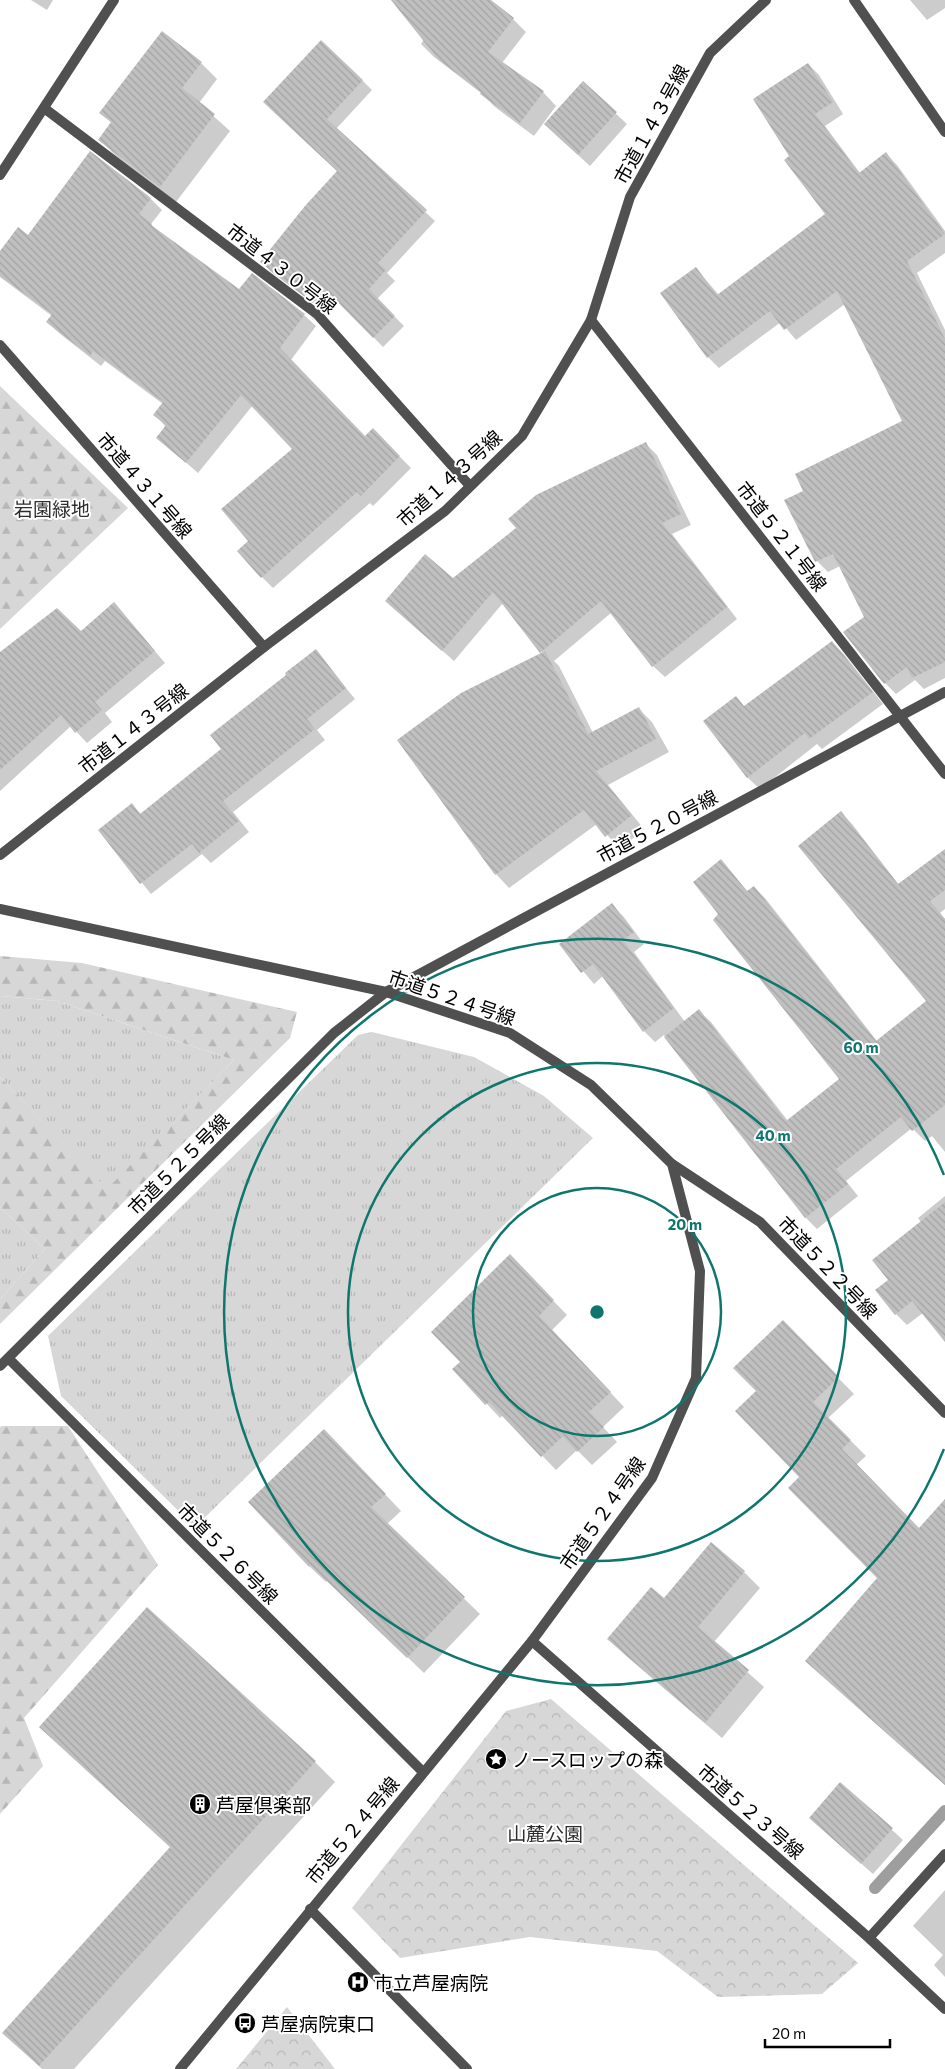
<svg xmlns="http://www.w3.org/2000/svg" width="945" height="2069" font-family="Commissioner,'Noto Sans JP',sans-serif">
<defs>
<pattern id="grass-tufts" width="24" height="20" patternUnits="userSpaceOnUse" patternTransform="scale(1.25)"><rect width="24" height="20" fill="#d7d7d7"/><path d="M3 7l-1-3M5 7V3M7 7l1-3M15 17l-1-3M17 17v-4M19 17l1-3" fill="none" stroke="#b7b7b7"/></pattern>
<pattern id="forest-firs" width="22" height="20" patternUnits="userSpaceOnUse" patternTransform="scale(1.25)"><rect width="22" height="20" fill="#d7d7d7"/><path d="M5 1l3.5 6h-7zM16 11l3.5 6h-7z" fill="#b7b7b7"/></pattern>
<pattern id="park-crowns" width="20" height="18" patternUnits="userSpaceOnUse" patternTransform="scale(1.25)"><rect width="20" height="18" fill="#d7d7d7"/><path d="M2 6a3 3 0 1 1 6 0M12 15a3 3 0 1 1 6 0" fill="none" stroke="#b7b7b7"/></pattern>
<pattern id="building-back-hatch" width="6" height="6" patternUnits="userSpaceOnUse" patternTransform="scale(1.25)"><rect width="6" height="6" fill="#c0c0c0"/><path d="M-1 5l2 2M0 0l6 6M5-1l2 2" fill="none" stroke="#a3a3a3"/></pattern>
</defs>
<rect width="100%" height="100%" fill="#fff"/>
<path fill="url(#grass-tufts)" d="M0,996l57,5 177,59 -127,130 -107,-113z
M372,1032l102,25 70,39 49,42 -398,389 -134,-131 -13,-60 310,-301z
M0,1207l45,42 -45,50z"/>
<path fill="url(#forest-firs)" d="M0,386l128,122 -128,121z
M0,956l82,7 215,49 -7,26 -290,286v-25l45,-50 -45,-42v-130l107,112 127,-129 -177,-59 -57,-5z
M2,1426h66l90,139 -134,153 19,48 -43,48v-387z"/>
<path fill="url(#park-crowns)" d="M551,1699l307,264 -36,31 -104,3 -61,-46 -127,-14 -130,21 -48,-50 154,-197z
M287,2007l48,62h-99z"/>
<path fill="#0003" d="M31,0h22l-6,10z
M392,0h97l24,19 13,13 -24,31 41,29 13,14 -22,30 -39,-29 -14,-14 -47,-36 -13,-13 3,-5z
M910,0h35v8l-18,12z
M201,63l16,16 -18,24 31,28 -54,71 -60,-46 -16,-16 12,-17 -11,-10z
M808,64l11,11 24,39 -18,12 35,47 26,-19 11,11 48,66v22l-28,20 28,57v348l-21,11 -9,-9 -19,14 -11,-11 -19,-66 -26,-51 -12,6 -11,-11 -12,-70 99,-70 -59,-117 -49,36 -15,-18 -62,46 -11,-11 -12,-88 23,26 107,-81 -35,-58z
M362,80l10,10 -36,39 99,92 -48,52 8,8 -18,18 27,27 -21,21 -49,-50 -10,14 -53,-39 -9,-10 76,-90 -64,-60z
M583,83l44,41 -37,42 -34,-31z
M150,198l12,12 -11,14 7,8 81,59 65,24 12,11 -25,34 74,78 8,-8 38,38 -38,38 -3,-3 -97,85 -11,-11 -12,-36 43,-92 -40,-44 -55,68 -40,-35 8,-11 -11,-12 8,-11 -58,-43 -4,5 -42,-33 -12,-11 5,-6 -52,-39v-24l29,-16z
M645,443l12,12 34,70 -19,9 65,85 -72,58 -12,-11 -42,-53 -57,48 5,5 34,67 46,-24 13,13 17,30 -61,33 36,44 -24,20 -23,-25 -88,64 -13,-14 47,-221 -40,-50 -49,58 -68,-60 67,-22z
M114,603l51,60 -60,50 7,9 -25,21 -16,-17 -71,65v-137l80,-21z
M832,642l11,11 40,51 -61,45 -5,-5 -57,45 -12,-11 -43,-56 40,-15z
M316,651l39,48 -38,31 8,10 -92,72 16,20 -38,31 -9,-9 -51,40 -52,-64 33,-25 9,9 82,-65z
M841,813l11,11 47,61 46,-34v58l-5,4 5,6v233l-13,-16 -7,5 -13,-13 -66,53 12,15 -41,33 -11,-11 -142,-183 -9,7 -11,-11 -41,-55 -9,8 -34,-40 51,-39 12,11 21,28 -10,8 51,70 14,-11 12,11 77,99 53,-42 -121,-165v-54l28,32 6,-5 11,11 112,143 51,-39z
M945,1196v144l-22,-27 -16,12 -11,-11 -6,-34 31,-58 -3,-4z
M510,1256l57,59 -15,15 72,77 -21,20 14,15 -25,23 -15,-15 -21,20 -53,-55 -3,3 -46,-49 8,-7z
M783,1322l71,72 -26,24 38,38 -10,9 63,65 26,-22v277l-139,-124 73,-83 -78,-101 -44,-86z
M340,1447l61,64 -14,13 93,90 -56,59 -97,-93 -1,2 -17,-16z
M744,1572l16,16 -46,54 50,45 -42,51 -97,-83 -16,-16 55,-40z
M40,1727l275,35 20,20 -261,287h-32l-38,-36 167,-185z
M841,1783l62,57 -30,34 -51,-45z
M945,1890v87l-11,-12 9,-10 -30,-29z"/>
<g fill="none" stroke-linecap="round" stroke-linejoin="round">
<path stroke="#9e9e9e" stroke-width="12" d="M875,1888l70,-77"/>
</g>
<path fill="url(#building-back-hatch)" d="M391,0h100l23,18 -26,34 56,39 -24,32 -40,-29 1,-2 -43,-33z
M162,31l40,31 -20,26 33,26 -55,73 -62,-47 13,-18 -12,-9z
M321,40l42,40 -36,39 100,91 -49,53 8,7 -17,19 26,27 -22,22 -49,-50 -11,15 -53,-41 45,-56 32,-35 -74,-69z
M808,63l25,39 -18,12 44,59 27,-21 59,82 -38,27 38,78v323l-33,16 -5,-11 -23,17 -41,-52 21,-15 -31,-63 -18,8 -31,-62 19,-9 -8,-17 107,-53 -65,-130 -53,39 -14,-19 -63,47 -47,-65 36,-26 21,28 108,-81 -41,-54 5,-4 -36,-57z
M583,81l34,31 -39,43 -34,-31z
M90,151l61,47 -12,16 13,10 -1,1 88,64 13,-16 53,41 -25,34 85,88 8,-8 27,28 -39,40 -4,-4 -96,86 -24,-27 11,-10 -27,-32 71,-60 -51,-54 -55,68 -30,-25 10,-13 -13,-10 10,-13 -70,-51 -3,5 -44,-34 6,-8 -52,-38v-25l18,-24 10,8z
M646,442l35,72 -19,9 65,84 -75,60 -51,-66 -61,52 -47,-61 -51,59 -57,-50 40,-47 28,24 63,-50 -8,-9 28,-24z
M114,602l41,49 -60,51 7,8 -27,23 -14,-18 -61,55v-118l57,-44 24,23z
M832,641l41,51 -64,47 -4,-6 -58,45 -44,-57 33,-25 8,10z
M316,649l30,39 -39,31 8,10 -92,72 16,20 -40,32 -7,-9 -52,40 -42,-54 34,-27 8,11 81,-65 -11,-14 76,-60 -1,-2z
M545,651l43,83 51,-27 17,32 -60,32 36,44 -27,22 -21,-27 -89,65 -98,-135 64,-47z
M841,811l57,73 47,-35v41l-15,11 15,18v186l-33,26 -11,-14 -65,52 12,15 -43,34 -141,-181 35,-28 87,112 53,-42 -126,-159 5,-6 -25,-32 28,-23 26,32 7,-5 122,155 50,-40 -128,-155z
M612,903l22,29 -11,8 51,68 -31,24 -50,-68 -12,9 -22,-29z
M945,1202v140l-33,-41 -17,14 -20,-25 13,-10 -16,-20z
M510,1254l44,46 -15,16 72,76 -22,20 15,15 -27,25 -14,-16 -22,21 -52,-55 -4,3 -33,-36 8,-7 -29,-30z
M783,1320l56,57 -26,25 38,38 -9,9 77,79 26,-29v286l-140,-124 72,-83 -89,-90 11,-11 -64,-66 21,-20 -23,-23z
M324,1429l62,65 -15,13 94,90 -58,61 -97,-93 -1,2 -61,-65z
M711,1542l34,29 -47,56 51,43 -44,53 -98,-84 44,-52 13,11z
M147,1607l169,154 -277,305 -37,-33 168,-186 -131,-120z
M840,1782l53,46 -32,36 -52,-46z"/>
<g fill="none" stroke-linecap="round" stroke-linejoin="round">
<path stroke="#505050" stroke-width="10" d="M310,1909l157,160"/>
<path stroke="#505050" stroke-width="10" d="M854,0l91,132
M44,108l273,206 153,172
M0,175l114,-175
M591,320l354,454
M0,345l264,302
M672,1164l88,58 185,191
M8,1358l415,414
M0,1366l334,-333 52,-41 559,-300
M532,1641l337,297 76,71
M869,1938l76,-84"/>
<path stroke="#505050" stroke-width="10" d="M0,855l264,-208 181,-136 77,-75 69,-116 39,-123 80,-144 56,-53
M0,909l386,83 124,41 81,52 81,79 28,107 -4,107 -44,100 -120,163 -352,428"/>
</g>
<g fill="none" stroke="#0f766e" stroke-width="2.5">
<circle cx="597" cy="1312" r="124"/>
<circle cx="597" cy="1312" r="249"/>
<path d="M944 1449A373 373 0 1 1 944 1175"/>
</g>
<defs>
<g id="sight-disc" transform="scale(1.125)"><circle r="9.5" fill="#000" stroke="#fff"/><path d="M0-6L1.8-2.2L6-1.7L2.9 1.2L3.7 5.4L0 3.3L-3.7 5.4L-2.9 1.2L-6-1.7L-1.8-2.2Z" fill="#fff"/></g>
<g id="building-disc" transform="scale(1.125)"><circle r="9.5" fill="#000" stroke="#fff"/><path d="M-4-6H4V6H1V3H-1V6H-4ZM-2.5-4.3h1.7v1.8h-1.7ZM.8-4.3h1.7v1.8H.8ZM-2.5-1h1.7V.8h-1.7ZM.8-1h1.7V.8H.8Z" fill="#fff"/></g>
<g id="hospital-disc" transform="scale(1.125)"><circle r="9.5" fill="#000" stroke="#fff"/><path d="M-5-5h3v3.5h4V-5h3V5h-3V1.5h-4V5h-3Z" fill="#fff"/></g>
<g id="bus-disc" transform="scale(1.125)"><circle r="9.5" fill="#000" stroke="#fff"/><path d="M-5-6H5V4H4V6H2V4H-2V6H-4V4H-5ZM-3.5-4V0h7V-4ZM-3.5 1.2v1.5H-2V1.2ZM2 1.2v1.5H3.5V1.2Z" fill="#fff"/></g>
</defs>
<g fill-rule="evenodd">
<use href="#sight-disc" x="496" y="1759"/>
<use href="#building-disc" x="200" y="1804"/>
<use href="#hospital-disc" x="358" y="1982"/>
<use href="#bus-disc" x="245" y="2023"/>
</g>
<g text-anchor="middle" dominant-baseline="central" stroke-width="4" stroke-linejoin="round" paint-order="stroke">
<g font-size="19" fill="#000" stroke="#fff">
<text transform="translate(651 124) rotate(-61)">市道１４３号線</text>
<text transform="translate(282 268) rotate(38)">市道４３０号線</text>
<text transform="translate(449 478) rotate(-42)">市道１４３号線</text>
<text transform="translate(145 485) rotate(49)">市道４３１号線</text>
<text transform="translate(782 536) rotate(52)">市道５２１号線</text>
<text transform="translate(133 728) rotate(-38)">市道１４３号線</text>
<text transform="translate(657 826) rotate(-28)">市道５２０号線</text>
<text transform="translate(452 997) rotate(19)">市道５２４号線</text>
<text transform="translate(178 1164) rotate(-45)">市道５２５号線</text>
<text transform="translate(828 1267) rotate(46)">市道５２２号線</text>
<text transform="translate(602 1513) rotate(-55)">市道５２４号線</text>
<text transform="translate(228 1553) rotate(45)">市道５２６号線</text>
<text transform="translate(751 1811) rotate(41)">市道５２３号線</text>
<text transform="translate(352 1830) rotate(-50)">市道５２４号線</text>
</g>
<g font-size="19" fill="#2e2e2e" stroke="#fff">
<text x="52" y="508">岩園緑地</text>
<text x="545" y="1833">山麓公園</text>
</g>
<g font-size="19" fill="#000" stroke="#fff" text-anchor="start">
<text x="512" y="1759">ノースロップの森</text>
<text x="216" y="1804">芦屋倶楽部</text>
<text x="374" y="1982">市立芦屋病院</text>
<text x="261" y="2023">芦屋病院東口</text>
</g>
</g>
<circle cx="597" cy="1312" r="8" fill="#0f766e" stroke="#fff" stroke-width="2.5"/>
<g font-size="15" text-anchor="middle" font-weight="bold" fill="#0f766e" stroke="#fff" stroke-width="4" stroke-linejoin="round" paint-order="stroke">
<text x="861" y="1053">60 m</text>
<text x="773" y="1141">40 m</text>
<text x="685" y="1230">20 m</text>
</g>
<path d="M765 2039v8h125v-8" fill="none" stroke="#000000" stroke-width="2.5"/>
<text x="772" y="2039" font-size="15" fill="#000000" stroke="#ffffff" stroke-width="4" paint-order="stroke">20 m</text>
</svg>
